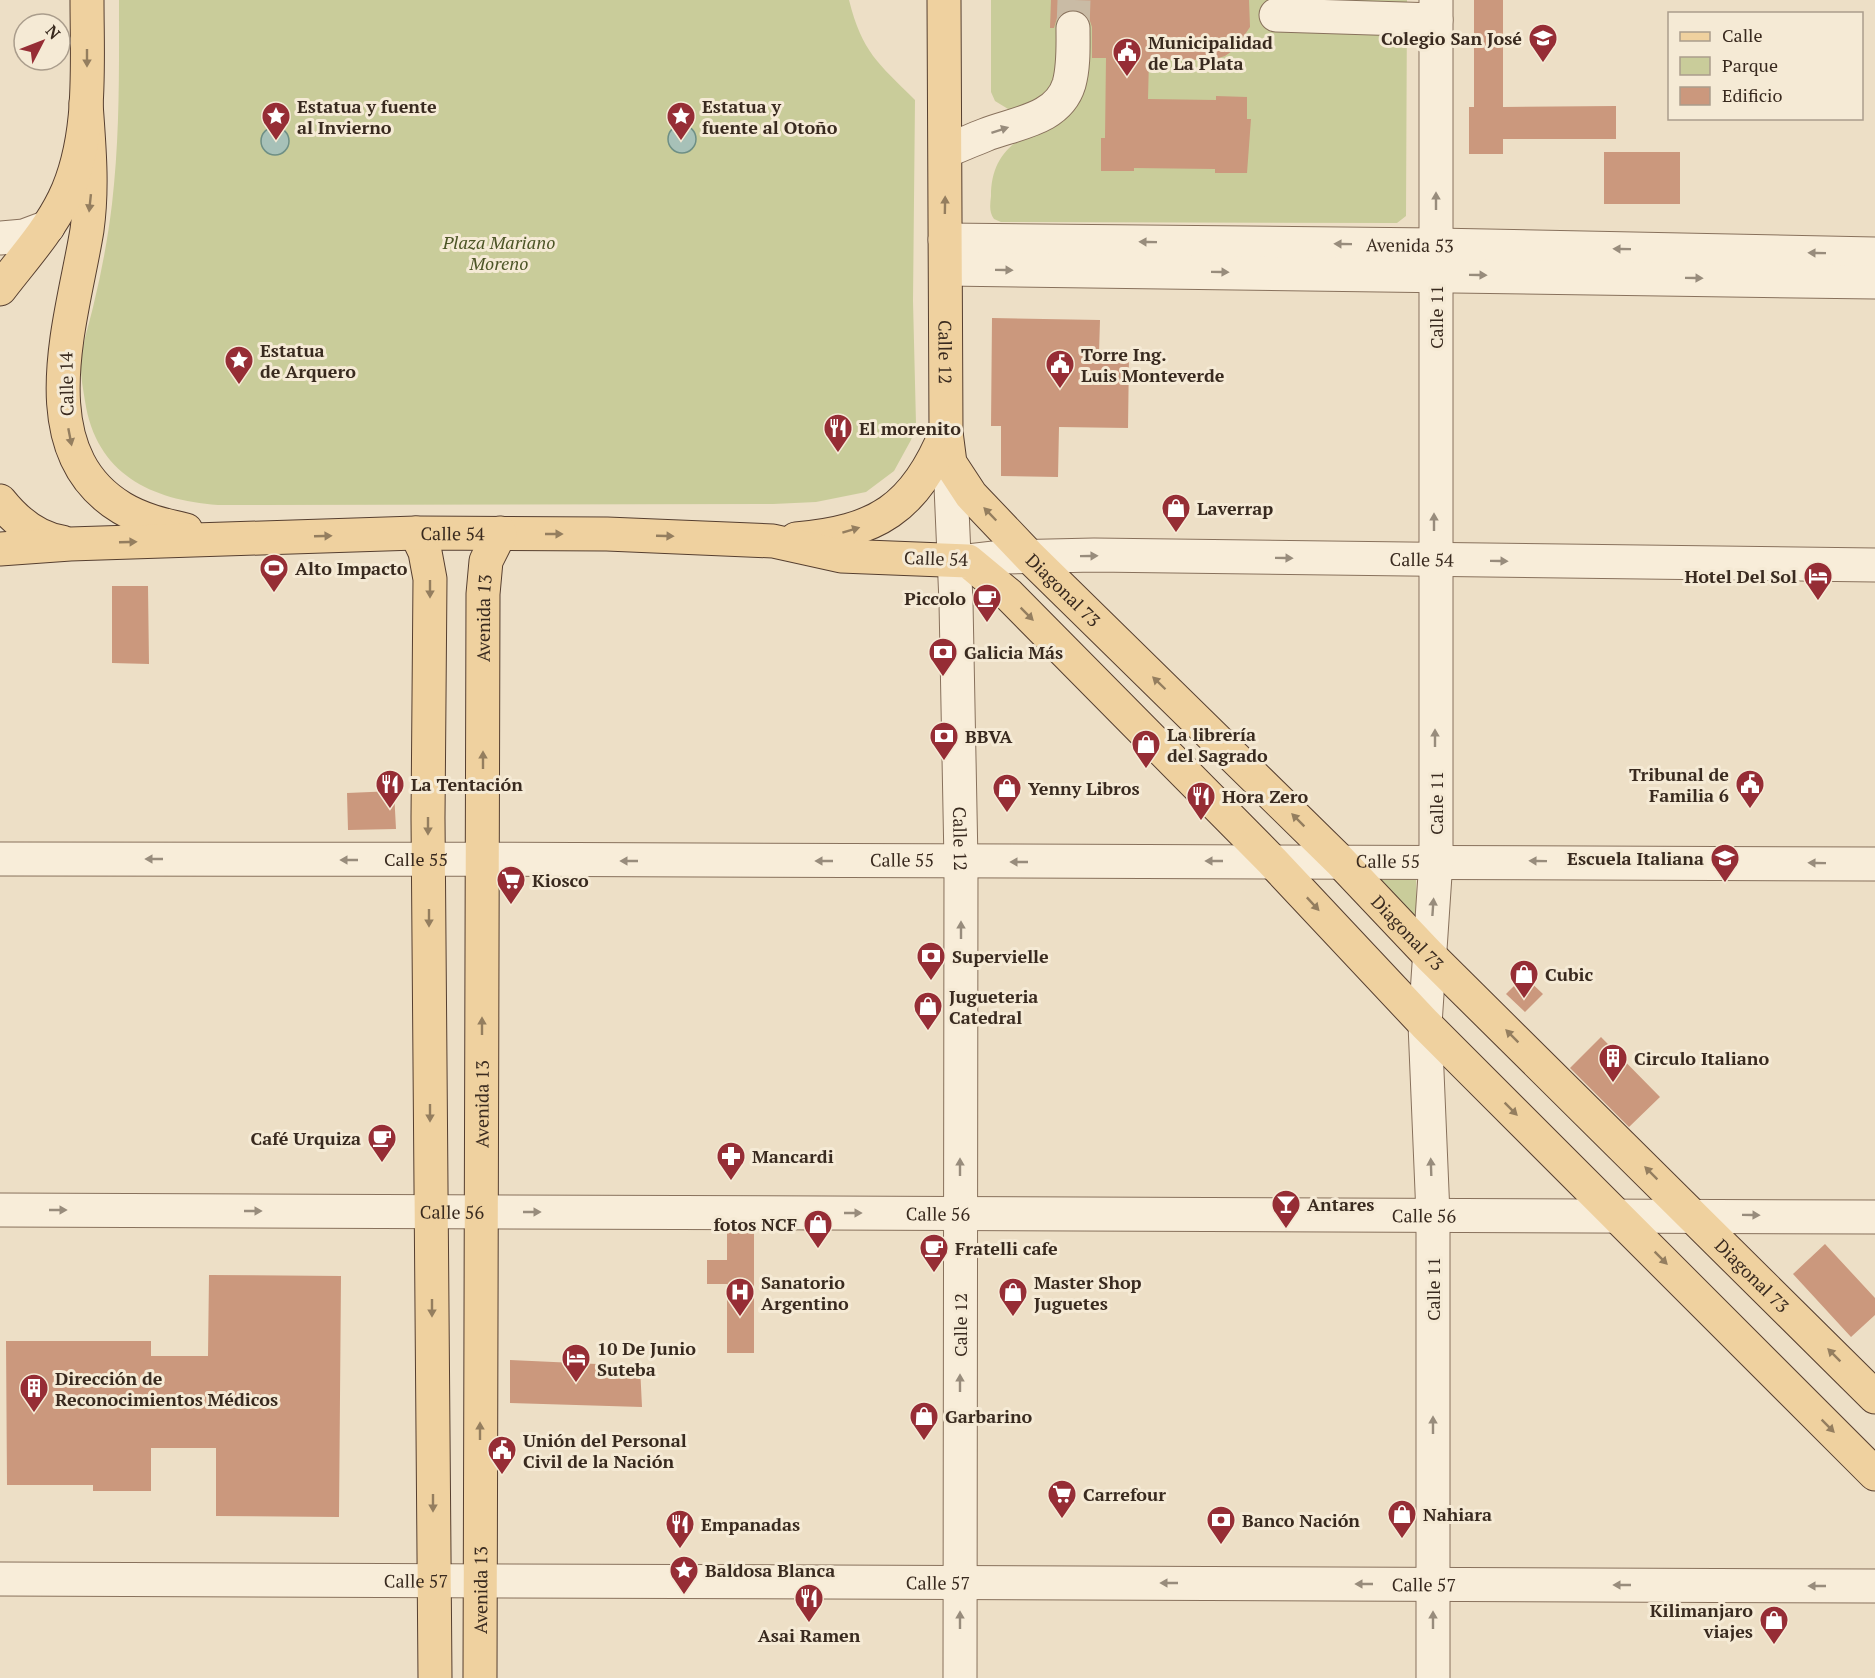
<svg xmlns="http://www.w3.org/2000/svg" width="1875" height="1678" font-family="'PT Serif',serif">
<rect width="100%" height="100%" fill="#eddfc6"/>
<path fill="#c9cc9a" d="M119,0h730c13,52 29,63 66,100l-2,201 3,123 -5,16 -17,31 -28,21 -50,10 -43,2 -555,1c-67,-5 -122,-31 -133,-104 -2,-13 -5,-27 -4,-41 2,-19 9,-39 13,-57 8,-33 14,-66 18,-99 8,-68 7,-136 7,-204z
M991,0h74v62l-10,29 -42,21 -18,-11 -4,-9z
M1082,0h325l-1,216 -9,7 -396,-1 -7,-3c-5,-7 -4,-14 -3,-23 0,-32 15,-52 44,-65l47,-103z
M1365,872l51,3 1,47z"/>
<path fill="#a7c1b8" stroke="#6e8f85" stroke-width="1.5" d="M668 139a14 14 0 1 1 28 0a14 14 0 1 1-28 0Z
M261 141a14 14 0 1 1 28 0a14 14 0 1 1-28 0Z"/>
<path fill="#cb987d" d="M1051,0h198l1,27 -15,22 -10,7 -13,4 -63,-1 -1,40 68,1v-4l31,1v22h4l-4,54h-32v-4l-81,-1v3h-33v-33h4l1,-80h-14v-31l-3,-9 -7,-7 -10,-2 -8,3 -7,6 -3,10h-4z
M1474,0h29v107l113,-1v33h-113v15h-34v-47h5z
M1604,152h76v52h-76z
M992,318l108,2 -1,34 30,1 -1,73 -69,-1 -1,50 -57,-1v-50h-10z
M112,586h36l1,78 -37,-1z
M394,791l2,38 -48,1 -1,-37z
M1524,976l19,18 -18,18 -19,-18z
M1601,1037l59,60 -31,30 -59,-59z
M727,1231l27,1v121h-27v-69h-20v-24h20z
M1825,1244l50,54v17l-24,22 -58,-63z
M209,1275l132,1 -2,241 -123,-1v-68h-65v43h-58v-6h-86l-1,-144h145v15h57z
M510,1360l130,6 2,41 -132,-4z"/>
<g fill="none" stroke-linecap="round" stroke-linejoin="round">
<path stroke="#c9bba5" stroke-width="33" stroke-dasharray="33 16" stroke-linecap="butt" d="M1073,28l1,-28"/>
<g stroke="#88715c" stroke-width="35">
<g id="minor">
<path d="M1276,15l160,5"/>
<path d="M946,151c13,-5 26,-11 39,-16 30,-12 73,-15 84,-51 5,-18 4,-38 4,-56"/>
<path d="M0,238l24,-2 24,-9"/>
<path id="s1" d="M945,240l491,5 439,9"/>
<path d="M946,269l929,13"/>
<path id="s2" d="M950,463l6,139 5,260 -1,816"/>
<path id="s3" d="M968,561l35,-4 91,-2 781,10"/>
<path id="s4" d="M0,859c625,1 1250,-1 1875,5"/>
<path id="s5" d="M0,1210l1875,7"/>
<path id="s6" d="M0,1579l1875,7"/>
<path d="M1433,1678v-463l-8,-191 11,-164v-860"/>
</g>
</g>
<g stroke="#563f30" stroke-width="35">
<g id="major">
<path id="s7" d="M944,0l2,432 4,31 21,32 59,62 310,304 89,94 446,442"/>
<path d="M86,103c3,43 7,84 1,127 -14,87 -61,220 35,278 20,12 42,17 64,22"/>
<path d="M0,289c22,-29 48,-57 64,-90 29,-60 23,-134 23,-199"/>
<path d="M0,501c16,20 36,37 62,41"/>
<path d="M416,533l9,19 5,27 -2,239 7,860"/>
<path d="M796,539c80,-7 119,-30 150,-107"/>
<path id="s8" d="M0,549l70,-5 346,-11 191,1 166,7 68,15 127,5 41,34 263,266 153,163 450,450"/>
<path id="s9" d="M480,1678l3,-1084 3,-33 14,-28"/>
</g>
</g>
<use href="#minor" stroke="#f8edd9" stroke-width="33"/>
<use href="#major" stroke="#efd19f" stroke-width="33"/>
</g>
<defs><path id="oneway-solid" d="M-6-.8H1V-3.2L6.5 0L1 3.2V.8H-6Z" transform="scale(1.5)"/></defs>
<g fill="#947e5f">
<use href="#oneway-solid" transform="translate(87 58) rotate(90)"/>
<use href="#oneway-solid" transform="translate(90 203) rotate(96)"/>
<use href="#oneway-solid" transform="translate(945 205) rotate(-89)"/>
<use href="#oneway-solid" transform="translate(70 437) rotate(79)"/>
<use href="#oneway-solid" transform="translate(990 514) rotate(-134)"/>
<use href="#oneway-solid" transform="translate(851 530) rotate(-17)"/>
<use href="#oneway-solid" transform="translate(554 534)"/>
<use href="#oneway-solid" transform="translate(323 536) rotate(-2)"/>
<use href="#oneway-solid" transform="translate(665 536) rotate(2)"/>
<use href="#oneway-solid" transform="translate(128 542) rotate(-2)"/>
<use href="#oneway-solid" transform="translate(430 589) rotate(90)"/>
<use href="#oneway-solid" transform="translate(1027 614) rotate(45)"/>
<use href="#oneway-solid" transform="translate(1159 683) rotate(-136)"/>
<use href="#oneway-solid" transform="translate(483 760) rotate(-90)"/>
<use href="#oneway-solid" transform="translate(1298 820) rotate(-135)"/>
<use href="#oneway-solid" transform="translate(428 826) rotate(90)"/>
<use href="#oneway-solid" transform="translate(1313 904) rotate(47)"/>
<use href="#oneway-solid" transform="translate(429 918) rotate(90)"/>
<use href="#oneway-solid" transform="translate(482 1026) rotate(-90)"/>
<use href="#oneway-solid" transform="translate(1512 1036) rotate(-135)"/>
<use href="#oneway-solid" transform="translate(1511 1109) rotate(45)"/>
<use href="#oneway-solid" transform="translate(430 1113) rotate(90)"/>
<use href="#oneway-solid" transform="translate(1651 1173) rotate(-135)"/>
<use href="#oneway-solid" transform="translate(1661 1258) rotate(45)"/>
<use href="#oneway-solid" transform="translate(432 1308) rotate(90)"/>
<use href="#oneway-solid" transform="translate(1834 1355) rotate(-135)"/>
<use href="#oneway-solid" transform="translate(1828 1426) rotate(45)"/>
<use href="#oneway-solid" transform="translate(480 1431) rotate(-90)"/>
<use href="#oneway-solid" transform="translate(433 1503) rotate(90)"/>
</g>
<g fill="#988c7c">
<use href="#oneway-solid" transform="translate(1000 130) rotate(-18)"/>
<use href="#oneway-solid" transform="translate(1436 201) rotate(-90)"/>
<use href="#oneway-solid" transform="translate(1148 242) rotate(-179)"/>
<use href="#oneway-solid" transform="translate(1343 244) rotate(-179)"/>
<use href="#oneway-solid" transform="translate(1622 249) rotate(-179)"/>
<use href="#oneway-solid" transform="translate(1817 253) rotate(-179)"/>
<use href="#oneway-solid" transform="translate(1004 270) rotate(1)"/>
<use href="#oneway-solid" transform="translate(1220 272) rotate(1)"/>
<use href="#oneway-solid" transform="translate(1478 275) rotate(1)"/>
<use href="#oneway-solid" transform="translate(1694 278) rotate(1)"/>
<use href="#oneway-solid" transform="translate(1434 522) rotate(-90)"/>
<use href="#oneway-solid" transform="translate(1089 556) rotate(-1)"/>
<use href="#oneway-solid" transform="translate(1284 558) rotate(1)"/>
<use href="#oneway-solid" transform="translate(1499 561) rotate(1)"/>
<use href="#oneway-solid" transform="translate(1435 738) rotate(-90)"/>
<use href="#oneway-solid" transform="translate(154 859) rotate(-180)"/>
<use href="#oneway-solid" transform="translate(349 860) rotate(-180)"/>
<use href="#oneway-solid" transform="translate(629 861) rotate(-180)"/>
<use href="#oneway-solid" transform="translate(824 861) rotate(-180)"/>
<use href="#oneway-solid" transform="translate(1214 861) rotate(180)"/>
<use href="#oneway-solid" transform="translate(1538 861) rotate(-179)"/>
<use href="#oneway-solid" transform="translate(1019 862) rotate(180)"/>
<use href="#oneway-solid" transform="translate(1817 863) rotate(-179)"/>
<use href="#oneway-solid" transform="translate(1433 907) rotate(-86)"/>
<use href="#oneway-solid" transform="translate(961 930) rotate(-90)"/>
<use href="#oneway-solid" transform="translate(960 1167) rotate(-90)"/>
<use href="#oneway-solid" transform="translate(1431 1167) rotate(-92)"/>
<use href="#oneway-solid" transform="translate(58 1210)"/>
<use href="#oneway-solid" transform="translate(253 1211)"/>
<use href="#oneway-solid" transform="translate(532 1212)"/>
<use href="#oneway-solid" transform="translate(853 1213)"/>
<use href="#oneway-solid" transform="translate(1751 1215) rotate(1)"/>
<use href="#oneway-solid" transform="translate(960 1383) rotate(-90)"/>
<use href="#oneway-solid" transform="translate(1433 1425) rotate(-90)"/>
<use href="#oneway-solid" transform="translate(1169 1583) rotate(-180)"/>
<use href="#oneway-solid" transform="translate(1364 1584) rotate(-180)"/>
<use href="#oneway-solid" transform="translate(1622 1585) rotate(-180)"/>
<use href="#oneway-solid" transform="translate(1817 1586) rotate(-180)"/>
<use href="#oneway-solid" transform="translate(960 1620) rotate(-90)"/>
<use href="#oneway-solid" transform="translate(1433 1620) rotate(-90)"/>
</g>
<defs>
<g id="school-pin" transform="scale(1.5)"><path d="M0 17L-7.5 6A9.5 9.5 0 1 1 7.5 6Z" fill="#962d35" stroke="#f5ead5"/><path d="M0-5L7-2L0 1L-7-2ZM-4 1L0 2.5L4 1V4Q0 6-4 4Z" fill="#fff"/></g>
<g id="civic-pin" transform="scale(1.5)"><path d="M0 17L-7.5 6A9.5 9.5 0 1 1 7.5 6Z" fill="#962d35" stroke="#f5ead5"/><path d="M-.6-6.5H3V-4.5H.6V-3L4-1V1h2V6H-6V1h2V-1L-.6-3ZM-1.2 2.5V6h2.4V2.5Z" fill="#fff"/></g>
<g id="sight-pin" transform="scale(1.5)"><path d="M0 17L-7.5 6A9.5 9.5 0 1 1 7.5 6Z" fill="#962d35" stroke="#f5ead5"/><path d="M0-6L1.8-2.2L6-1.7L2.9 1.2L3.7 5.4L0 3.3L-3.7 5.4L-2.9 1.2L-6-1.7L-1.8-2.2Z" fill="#fff"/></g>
<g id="restaurant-pin" transform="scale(1.5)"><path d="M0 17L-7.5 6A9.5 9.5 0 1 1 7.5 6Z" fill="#962d35" stroke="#f5ead5"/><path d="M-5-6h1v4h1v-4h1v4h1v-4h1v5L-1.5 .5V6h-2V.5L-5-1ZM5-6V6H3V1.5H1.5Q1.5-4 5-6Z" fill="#fff"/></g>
<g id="shop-pin" transform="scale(1.5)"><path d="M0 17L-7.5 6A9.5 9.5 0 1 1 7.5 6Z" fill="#962d35" stroke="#f5ead5"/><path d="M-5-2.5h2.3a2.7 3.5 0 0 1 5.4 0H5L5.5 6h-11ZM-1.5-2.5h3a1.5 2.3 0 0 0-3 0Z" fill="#fff"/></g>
<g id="stadium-pin" transform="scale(1.5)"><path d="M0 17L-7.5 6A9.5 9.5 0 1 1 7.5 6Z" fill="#962d35" stroke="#f5ead5"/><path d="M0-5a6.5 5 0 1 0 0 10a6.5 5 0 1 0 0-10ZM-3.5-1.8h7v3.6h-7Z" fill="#fff"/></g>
<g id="hotel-pin" transform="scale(1.5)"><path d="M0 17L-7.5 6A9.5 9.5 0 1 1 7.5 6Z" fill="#962d35" stroke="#f5ead5"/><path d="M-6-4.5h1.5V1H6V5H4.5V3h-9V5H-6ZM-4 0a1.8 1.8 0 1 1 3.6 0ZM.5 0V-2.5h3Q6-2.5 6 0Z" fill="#fff"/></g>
<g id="cafe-pin" transform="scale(1.5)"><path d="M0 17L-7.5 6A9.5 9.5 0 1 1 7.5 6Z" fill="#962d35" stroke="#f5ead5"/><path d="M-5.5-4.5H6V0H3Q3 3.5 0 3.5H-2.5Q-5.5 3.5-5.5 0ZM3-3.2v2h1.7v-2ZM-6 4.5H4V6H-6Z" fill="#fff"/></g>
<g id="bank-pin" transform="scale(1.5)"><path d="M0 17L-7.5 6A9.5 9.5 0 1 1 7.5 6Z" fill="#962d35" stroke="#f5ead5"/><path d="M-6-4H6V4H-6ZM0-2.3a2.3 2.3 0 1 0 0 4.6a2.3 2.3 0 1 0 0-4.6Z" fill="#fff"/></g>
<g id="supermarket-pin" transform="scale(1.5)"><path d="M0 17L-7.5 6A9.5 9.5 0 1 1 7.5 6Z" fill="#962d35" stroke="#f5ead5"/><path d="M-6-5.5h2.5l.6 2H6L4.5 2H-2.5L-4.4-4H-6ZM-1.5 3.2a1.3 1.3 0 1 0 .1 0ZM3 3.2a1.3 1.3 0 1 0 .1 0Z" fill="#fff"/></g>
<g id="building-pin" transform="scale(1.5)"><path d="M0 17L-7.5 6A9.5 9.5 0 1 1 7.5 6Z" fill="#962d35" stroke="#f5ead5"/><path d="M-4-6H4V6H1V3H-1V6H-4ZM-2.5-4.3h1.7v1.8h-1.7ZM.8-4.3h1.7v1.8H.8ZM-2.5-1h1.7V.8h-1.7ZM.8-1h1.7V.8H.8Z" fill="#fff"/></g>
<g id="pharmacy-pin" transform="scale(1.5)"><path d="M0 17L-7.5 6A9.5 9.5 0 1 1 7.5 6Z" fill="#962d35" stroke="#f5ead5"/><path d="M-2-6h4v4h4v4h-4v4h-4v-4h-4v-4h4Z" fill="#fff"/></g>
<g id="bar-pin" transform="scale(1.5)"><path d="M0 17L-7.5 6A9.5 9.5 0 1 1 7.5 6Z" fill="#962d35" stroke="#f5ead5"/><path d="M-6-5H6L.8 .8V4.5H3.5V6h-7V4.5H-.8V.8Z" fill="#fff"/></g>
<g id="hospital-pin" transform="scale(1.5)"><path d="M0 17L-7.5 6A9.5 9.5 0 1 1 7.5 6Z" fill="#962d35" stroke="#f5ead5"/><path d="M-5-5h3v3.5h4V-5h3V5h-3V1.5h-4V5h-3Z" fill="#fff"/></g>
</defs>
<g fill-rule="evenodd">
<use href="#school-pin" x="1543" y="38"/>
<use href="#civic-pin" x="1127" y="52"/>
<use href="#sight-pin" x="276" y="116"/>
<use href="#sight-pin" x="681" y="116"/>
<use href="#sight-pin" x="239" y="360"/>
<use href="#civic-pin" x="1060" y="364"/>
<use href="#restaurant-pin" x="838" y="428"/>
<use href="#shop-pin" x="1176" y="508"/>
<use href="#stadium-pin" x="274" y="568"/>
<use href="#hotel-pin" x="1818" y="576"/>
<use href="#cafe-pin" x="987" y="598"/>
<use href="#bank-pin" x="943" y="652"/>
<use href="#bank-pin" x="944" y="736"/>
<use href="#shop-pin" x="1146" y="744"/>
<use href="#restaurant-pin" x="390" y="784"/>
<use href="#civic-pin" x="1750" y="784"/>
<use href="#shop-pin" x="1007" y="788"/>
<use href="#restaurant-pin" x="1201" y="796"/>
<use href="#school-pin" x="1725" y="858"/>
<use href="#supermarket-pin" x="511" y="880"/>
<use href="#bank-pin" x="931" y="956"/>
<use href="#shop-pin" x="1524" y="974"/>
<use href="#shop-pin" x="928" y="1006"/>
<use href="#building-pin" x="1613" y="1058"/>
<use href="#cafe-pin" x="382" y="1138"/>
<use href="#pharmacy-pin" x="731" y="1156"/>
<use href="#bar-pin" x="1286" y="1204"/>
<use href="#shop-pin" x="818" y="1224"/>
<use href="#cafe-pin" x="934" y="1248"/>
<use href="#hospital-pin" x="740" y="1292"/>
<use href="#shop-pin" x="1013" y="1292"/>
<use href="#hotel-pin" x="576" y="1358"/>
<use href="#building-pin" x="34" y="1388"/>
<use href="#shop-pin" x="924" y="1416"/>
<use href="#civic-pin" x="502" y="1450"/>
<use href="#supermarket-pin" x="1062" y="1494"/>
<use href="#shop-pin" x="1402" y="1514"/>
<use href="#bank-pin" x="1221" y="1520"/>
<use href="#restaurant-pin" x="680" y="1524"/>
<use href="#sight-pin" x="684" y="1570"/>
<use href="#restaurant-pin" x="809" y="1598"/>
<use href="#shop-pin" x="1774" y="1620"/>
</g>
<g text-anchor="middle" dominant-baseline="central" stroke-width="6" stroke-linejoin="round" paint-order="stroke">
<g font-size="18" font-weight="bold" fill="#392a1f" stroke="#f5ead5" text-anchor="start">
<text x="1522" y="38" text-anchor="end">Colegio San José</text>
<text x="1148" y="42">Municipalidad<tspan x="1148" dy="21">de La Plata</tspan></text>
<text x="297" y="106">Estatua y fuente<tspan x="297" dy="21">al Invierno</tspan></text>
<text x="702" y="106">Estatua y<tspan x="702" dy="21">fuente al Otoño</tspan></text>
<text x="260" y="350">Estatua<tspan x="260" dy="21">de Arquero</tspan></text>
<text x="1081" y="354">Torre Ing.<tspan x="1081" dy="21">Luis Monteverde</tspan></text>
<text x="859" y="428">El morenito</text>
<text x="1197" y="508">Laverrap</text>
<text x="295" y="568">Alto Impacto</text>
<text x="1797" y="576" text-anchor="end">Hotel Del Sol</text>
<text x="966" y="598" text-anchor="end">Piccolo</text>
<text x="964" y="652">Galicia Más</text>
<text x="1167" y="734">La librería<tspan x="1167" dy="21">del Sagrado</tspan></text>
<text x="965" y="736">BBVA</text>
<text x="1729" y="774" text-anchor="end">Tribunal de<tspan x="1729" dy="21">Familia 6</tspan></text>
<text x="411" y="784">La Tentación</text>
<text x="1028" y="788">Yenny Libros</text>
<text x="1222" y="796">Hora Zero</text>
<text x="1704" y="858" text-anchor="end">Escuela Italiana</text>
<text x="532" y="880">Kiosco</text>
<text x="952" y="956">Supervielle</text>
<text x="1545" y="974">Cubic</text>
<text x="949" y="996">Jugueteria<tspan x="949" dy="21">Catedral</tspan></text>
<text x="1634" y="1058">Circulo Italiano</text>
<text x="361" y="1138" text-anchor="end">Café Urquiza</text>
<text x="752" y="1156">Mancardi</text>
<text x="1307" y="1204">Antares</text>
<text x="797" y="1224" text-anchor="end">fotos NCF</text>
<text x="955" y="1248">Fratelli cafe</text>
<text x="761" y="1282">Sanatorio<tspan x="761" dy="21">Argentino</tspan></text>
<text x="1034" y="1282">Master Shop<tspan x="1034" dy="21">Juguetes</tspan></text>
<text x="597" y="1348">10 De Junio<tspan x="597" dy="21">Suteba</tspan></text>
<text x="55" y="1378">Dirección de<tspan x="55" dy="21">Reconocimientos Médicos</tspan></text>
<text x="945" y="1416">Garbarino</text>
<text x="523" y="1440">Unión del Personal<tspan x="523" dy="21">Civil de la Nación</tspan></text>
<text x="1083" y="1494">Carrefour</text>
<text x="1423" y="1514">Nahiara</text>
<text x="1242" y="1520">Banco Nación</text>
<text x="701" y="1524">Empanadas</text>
<text x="705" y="1570">Baldosa Blanca</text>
<text x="1753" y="1610" text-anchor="end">Kilimanjaro<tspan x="1753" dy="21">viajes</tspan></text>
<text x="809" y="1635" text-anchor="middle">Asai Ramen</text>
</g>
<g font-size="18" font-style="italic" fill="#4c5526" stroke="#f5ead5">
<text x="499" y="242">Plaza Mariano<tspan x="499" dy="21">Moreno</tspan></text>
</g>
<g font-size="18" fill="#392a1f" stroke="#f5ead5">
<text stroke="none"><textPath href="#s1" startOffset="465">Avenida 53</textPath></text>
<text transform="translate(1436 317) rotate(-90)">Calle 11</text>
<text stroke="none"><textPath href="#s7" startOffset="352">Calle 12</textPath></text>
<text transform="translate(66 384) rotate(-91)">Calle 14</text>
<text stroke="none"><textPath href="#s8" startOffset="453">Calle 54</textPath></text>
<text transform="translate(936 558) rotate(2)">Calle 54</text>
<text stroke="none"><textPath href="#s3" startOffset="454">Calle 54</textPath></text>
<text stroke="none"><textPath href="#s7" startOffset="634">Diagonal 73</textPath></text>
<text stroke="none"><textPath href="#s9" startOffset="1060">Avenida 13</textPath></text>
<text transform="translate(1436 803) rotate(-90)">Calle 11</text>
<text stroke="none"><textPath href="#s2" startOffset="376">Calle 12</textPath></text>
<text stroke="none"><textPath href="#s4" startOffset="416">Calle 55</textPath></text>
<text stroke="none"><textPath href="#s4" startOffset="1388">Calle 55</textPath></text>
<text stroke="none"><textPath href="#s4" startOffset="902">Calle 55</textPath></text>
<text stroke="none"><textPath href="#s7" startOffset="1120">Diagonal 73</textPath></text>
<text stroke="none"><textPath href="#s9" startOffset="574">Avenida 13</textPath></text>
<text stroke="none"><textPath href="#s5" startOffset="452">Calle 56</textPath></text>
<text stroke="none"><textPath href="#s5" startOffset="938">Calle 56</textPath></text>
<text stroke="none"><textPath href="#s5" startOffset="1424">Calle 56</textPath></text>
<text stroke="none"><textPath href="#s7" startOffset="1606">Diagonal 73</textPath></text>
<text transform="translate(1433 1289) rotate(-90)">Calle 11</text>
<text transform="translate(960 1325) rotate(-90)">Calle 12</text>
<text stroke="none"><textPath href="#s6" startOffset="416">Calle 57</textPath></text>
<text stroke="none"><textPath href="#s6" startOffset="938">Calle 57</textPath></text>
<text stroke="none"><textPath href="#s6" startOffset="1424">Calle 57</textPath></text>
<text stroke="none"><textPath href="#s9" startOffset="88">Avenida 13</textPath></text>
</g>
</g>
<rect x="1668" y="12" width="195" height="108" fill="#f5ead5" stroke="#aa9d8c" stroke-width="1.5"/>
<rect x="1680" y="32" width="30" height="9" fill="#efd19f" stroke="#aa9d8c" stroke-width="1.5"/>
<text x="1722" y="42" font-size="18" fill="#392a1f">Calle</text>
<rect x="1680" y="57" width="30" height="18" fill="#c9cc9a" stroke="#aa9d8c" stroke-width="1.5"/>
<text x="1722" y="72" font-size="18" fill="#392a1f">Parque</text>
<rect x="1680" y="87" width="30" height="18" fill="#cb987d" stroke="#aa9d8c" stroke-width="1.5"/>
<text x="1722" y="102" font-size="18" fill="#392a1f">Edificio</text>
<g transform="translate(42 42) rotate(48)"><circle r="28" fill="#f5ead5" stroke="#aa9d8c" stroke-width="1.5"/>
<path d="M0-4.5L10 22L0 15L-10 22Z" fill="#962d35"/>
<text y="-9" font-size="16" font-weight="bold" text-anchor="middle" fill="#392a1f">N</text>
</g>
</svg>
